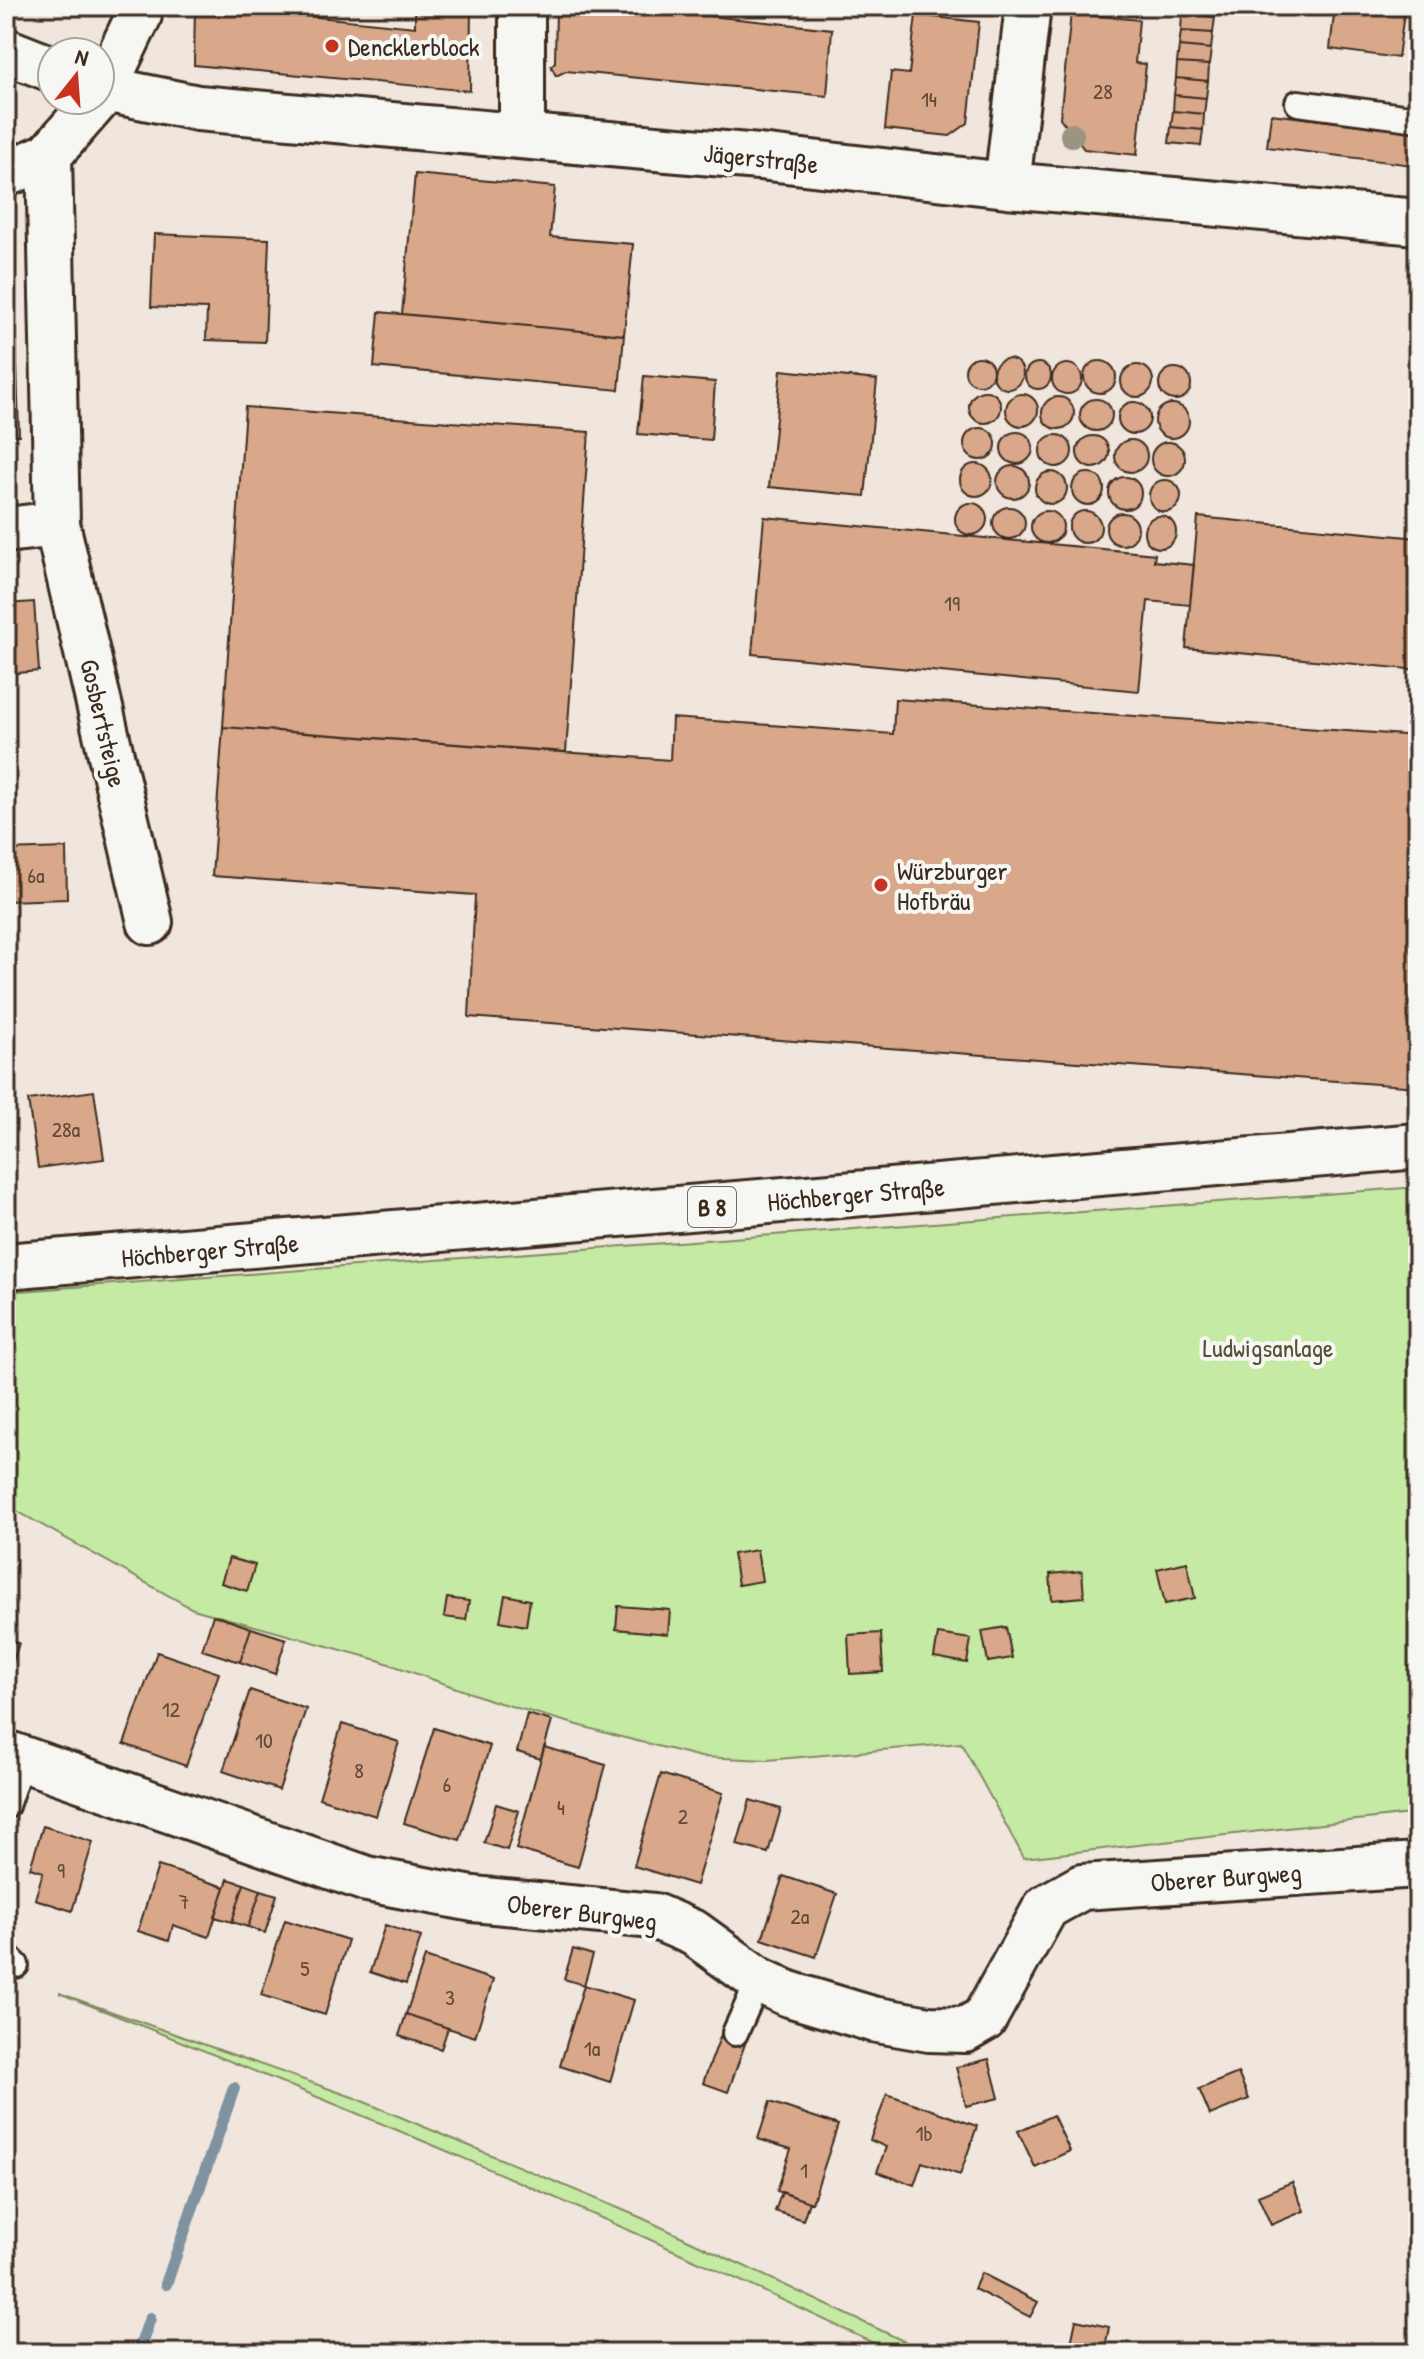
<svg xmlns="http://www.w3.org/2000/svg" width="1424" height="2359" font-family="'Patrick Hand',sans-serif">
<rect width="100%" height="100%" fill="#f0e6dd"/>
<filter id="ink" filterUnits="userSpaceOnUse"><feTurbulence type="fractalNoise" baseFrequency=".0125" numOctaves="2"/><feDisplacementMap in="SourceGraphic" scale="16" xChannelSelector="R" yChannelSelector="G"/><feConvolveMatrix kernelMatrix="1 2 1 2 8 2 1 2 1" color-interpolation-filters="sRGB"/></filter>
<g filter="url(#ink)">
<path fill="#c5eaa4" stroke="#808a61" stroke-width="2" d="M1418,1187v626l-394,45 -63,-115 -194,17 -66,-3 -84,-21 -124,-35 -115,-41 -185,-51 -187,-104v-213z
M59,1993l296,105 287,120 287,135h-35c-273,-132 -553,-249 -835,-360z"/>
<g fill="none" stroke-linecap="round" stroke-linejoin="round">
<path stroke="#7e92a0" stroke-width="12" d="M166,2284l68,-196
M138,2353l12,-35"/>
</g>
<path fill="#d9a88b" stroke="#3b2a1e" stroke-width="2" d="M195,6h64v5l156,16v-21h56l-1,85 -276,-26z
M556,6h59l217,23 -5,67 -261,-25 -10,5 -5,-10 4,-4z
M1183,6h32v11l-33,-3z
M1335,6h70l-7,52 -68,-9z
M1071,13l68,7 -4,43 11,1 -9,91 -53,-6 -24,-31z
M1182,14l33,3 -2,16 -32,-2z
M916,15l63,7 -11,101 -18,13 -65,-7 6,-57 18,2z
M1181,31l32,2 -2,16 -32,-3z
M1179,46l32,3 -2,16 -32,-2z
M1177,63l32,2 -1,16 -32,-3z
M1176,78l32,3 -2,17 -32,-3z
M1174,95l32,3 -2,16 -31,-3z
M1173,111l31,3 -1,16 -32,-3z
M1271,114l145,18 -4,33 -145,-18z
M1171,127l32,3 -2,16 -32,-3z
M415,174l140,13 -5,50 83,7 -9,91 -222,-21z
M154,234l115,5 -4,103 -59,-2 1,-31 -56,-2z
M379,312l245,23 -5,55 -245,-23z
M16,317l1,47h-11v-46z
M965 371a14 14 0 1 1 28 0a14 14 0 1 1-28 0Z
M993 374a15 15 0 1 1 30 0a15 15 0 1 1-30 0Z
M1084 377a16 16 0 1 1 32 0a16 16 0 1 1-32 0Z
M1025 376a13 13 0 1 1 26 0a13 13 0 1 1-26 0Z
M1052 379a15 15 0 1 1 30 0a15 15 0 1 1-30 0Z
M6,364h11l2,71 -13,1z
M1121 381a16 16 0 1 1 32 0a16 16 0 1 1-32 0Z
M1159 384a16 16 0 1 1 32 0a16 16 0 1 1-32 0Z
M781,370l96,10 -12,116 -96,-9z
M644,376l71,6 -4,58 -73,-6z
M969 407a16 16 0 1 1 32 0a16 16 0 1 1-32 0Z
M1006 410a16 16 0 1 1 32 0a16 16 0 1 1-32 0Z
M1042 413a16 16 0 1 1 32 0a16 16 0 1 1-32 0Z
M1080 415a16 16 0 1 1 32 0a16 16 0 1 1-32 0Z
M1118 418a16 16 0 1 1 32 0a16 16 0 1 1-32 0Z
M1155 421a17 17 0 1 1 34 0a17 17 0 1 1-34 0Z
M245,407l344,25 -23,320 -343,-25z
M964 444a16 16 0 1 1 32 0a16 16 0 1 1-32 0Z
M1001 448a16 16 0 1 1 32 0a16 16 0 1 1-32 0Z
M1040 451a16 16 0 1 1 32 0a16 16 0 1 1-32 0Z
M1077 452a16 16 0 1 1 32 0a16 16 0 1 1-32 0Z
M1115 456a16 16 0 1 1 32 0a16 16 0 1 1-32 0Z
M1151 459a17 17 0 1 1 34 0a17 17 0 1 1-34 0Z
M960 480a16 16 0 1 1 32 0a16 16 0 1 1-32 0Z
M997 482a16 16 0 1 1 32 0a16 16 0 1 1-32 0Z
M1035 488a16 16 0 1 1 32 0a16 16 0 1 1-32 0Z
M1072 489a16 16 0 1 1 32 0a16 16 0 1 1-32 0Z
M1109 493a16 16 0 1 1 32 0a16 16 0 1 1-32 0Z
M1149 496a16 16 0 1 1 32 0a16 16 0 1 1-32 0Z
M955 519a16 16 0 1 1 32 0a16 16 0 1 1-32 0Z
M993 523a16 16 0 1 1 32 0a16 16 0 1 1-32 0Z
M1031 527a16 16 0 1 1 32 0a16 16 0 1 1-32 0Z
M1069 527a16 16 0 1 1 32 0a16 16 0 1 1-32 0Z
M1106 529a16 16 0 1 1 32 0a16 16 0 1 1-32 0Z
M1144 532a16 16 0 1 1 32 0a16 16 0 1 1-32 0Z
M764,517l391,37 -1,7 40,4 -4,40 -42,-4 -9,90 -387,-37z
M1198,517l220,21v132l-232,-22z
M34,602l5,69 -33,3v-70z
M895,699l523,37v351l-949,-70 6,-122 -263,-19 11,-149 447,33 2,-42 221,16z
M66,848l1,51 -61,2v-51z
M94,1091l10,68 -66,9 -10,-68z
M757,1550l5,31 -24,4 -5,-31z
M229,1558l26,7 -8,26 -26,-8z
M1187,1562l8,36 -30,6 -8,-35z
M1082,1571l2,26 -32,3 -2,-26z
M505,1595l25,5 -4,26 -26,-5z
M447,1598l22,3 -3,19 -22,-3z
M618,1606l52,4 -2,24 -52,-5z
M213,1615l38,13 -11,34 -38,-12z
M1006,1627l6,31 -24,4 -6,-31z
M251,1628l35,11 -11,35 -35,-12z
M881,1633l2,39 -33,2 -2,-39z
M938,1634l33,5 -4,24 -33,-6z
M6,1639l13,4 -13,40z
M157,1652l62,21 -33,93 -62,-22z
M250,1690l56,19 -27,81 -56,-19z
M527,1714l25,7 -11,38 -24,-7z
M342,1724l57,18 -23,74 -57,-18z
M434,1728l56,18 -30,94 -56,-17z
M544,1747l62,18 -28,102 -62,-18z
M661,1774l62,19 -27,92 -62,-19z
M750,1800l31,9 -13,44 -31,-8z
M496,1804l23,7 -12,39 -23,-7z
M43,1826l50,16 -21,69 -37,-12 8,-27 -13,-4z
M158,1866l67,21 -16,50 -36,-12 -4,16 -31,-10z
M783,1876l54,18 -21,63 -54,-18z
M228,1879l16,5 -12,38 -17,-5z
M244,1884l17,6 -13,37 -16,-5z
M261,1890l16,5 -12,38 -17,-6z
M285,1920l63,20 -23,75 -64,-20z
M385,1925l36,12 -15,47 -36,-12z
M573,1949l20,6 -9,30 -20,-6z
M425,1957l68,23 -18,57 -69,-23z
M584,1985l50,15 -24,82 -50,-16z
M406,2014l42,14 -7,21 -42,-13z
M723,2029l24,9 -19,54 -25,-9z
M989,2059l10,39 -33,8 -10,-39z
M1238,2073l11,26 -39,16 -11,-26z
M887,2094l90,32 -17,49 -38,-13 -8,23 -37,-13 9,-25 -16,-7z
M770,2102l68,23 -26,78 -35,-12 14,-42 -33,-10z
M1053,2115l17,36 -35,16 -17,-36z
M1292,2182l12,29 -33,14 -13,-29z
M782,2192l27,10 -6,18 -28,-9z
M981,2273l57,29 -8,15 -56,-28z
M1076,2320l33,7 -5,26h-35z"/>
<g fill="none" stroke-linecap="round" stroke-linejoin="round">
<g stroke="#3b2a1e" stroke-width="30">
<path id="service" d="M1298,103l120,16
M6,1806l16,-48
M6,1955l10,10
M735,2033l24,-53"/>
</g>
<g stroke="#3b2a1e" stroke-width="50">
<path id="minor" d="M6,51l46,18
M100,88l98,20 561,49 248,28 411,37
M100,97l39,-82v-9
M522,136v-130
M49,155l8,369 93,398
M6,174l43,-19 48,-55
M1007,185l21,-179
M6,530l51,-6
M6,1753l361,126 106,20 181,17 40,17 65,47 30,14 83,25 57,10 36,1 19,-11 62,-112 36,-20 336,-22"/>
</g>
<g stroke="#3b2a1e" stroke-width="50">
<path id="primary" d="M6,1266l1412,-120"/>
</g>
<use href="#service" stroke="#f6f6f2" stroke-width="24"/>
<use href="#minor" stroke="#f6f6f2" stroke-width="44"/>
<use href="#primary" stroke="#f6f6f2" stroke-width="44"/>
</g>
<circle fill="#9c9483" cx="1072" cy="135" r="12"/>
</g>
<g fill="#c8321e" stroke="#f6f6f2" stroke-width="3">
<circle cx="332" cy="46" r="8"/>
<circle cx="881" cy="885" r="8"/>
</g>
<g text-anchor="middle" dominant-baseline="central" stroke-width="8" stroke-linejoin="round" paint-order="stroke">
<g font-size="22" fill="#624a39">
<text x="1103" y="91">28</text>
<text x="929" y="99">14</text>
<text x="952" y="603">19</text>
<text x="36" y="875">6a</text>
<text x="66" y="1129">28a</text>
<text x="171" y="1709">12</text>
<text x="264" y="1740">10</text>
<text x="359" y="1770">8</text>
<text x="447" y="1784">6</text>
<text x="561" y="1807">4</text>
<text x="683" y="1816">2</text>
<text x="61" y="1870">9</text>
<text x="184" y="1901">7</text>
<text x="800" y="1916">2a</text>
<text x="305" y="1968">5</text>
<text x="450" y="1997">3</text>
<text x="592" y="2048">1a</text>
<text x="924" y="2133">1b</text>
<text x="804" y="2170">1</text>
</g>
<rect fill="#f6f6f2" stroke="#73675e" stroke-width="2" x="688" y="1187" width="48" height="40" rx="6"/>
<g font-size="24" font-weight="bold" fill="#3b2a1e">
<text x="712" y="1207">B 8</text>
</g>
<g font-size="26" fill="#3b2a1e" stroke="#f6f6f2" text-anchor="start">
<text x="348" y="46">Dencklerblock</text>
<text x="897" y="870">Würzburger<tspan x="897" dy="30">Hofbräu</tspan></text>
</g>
<g font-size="26" fill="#3b2a1e" stroke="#f6f6f2">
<text transform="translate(761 158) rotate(6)">Jägerstraße</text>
<text transform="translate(104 723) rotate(77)">Gosbertsteige</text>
<text transform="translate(856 1194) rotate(-5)">Höchberger Straße</text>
<text transform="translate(210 1250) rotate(-5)">Höchberger Straße</text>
<text transform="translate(1226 1877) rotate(-4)">Oberer Burgweg</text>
<text transform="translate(582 1912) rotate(7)">Oberer Burgweg</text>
</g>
<g font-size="26" fill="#575039" stroke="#f6f6f2">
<text x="1268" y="1347">Ludwigsanlage</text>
</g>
</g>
<rect width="1424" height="2359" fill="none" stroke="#f6f6f2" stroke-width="32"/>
<rect x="16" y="16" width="1392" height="2327" fill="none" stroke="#3b2a1e" stroke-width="3" filter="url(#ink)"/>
<g transform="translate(76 76) rotate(17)"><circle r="38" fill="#f6f6f2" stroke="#aba49d" stroke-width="2"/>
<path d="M0-6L14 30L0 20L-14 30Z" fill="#c8321e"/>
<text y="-12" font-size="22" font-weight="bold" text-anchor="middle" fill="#3b2a1e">N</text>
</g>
</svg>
